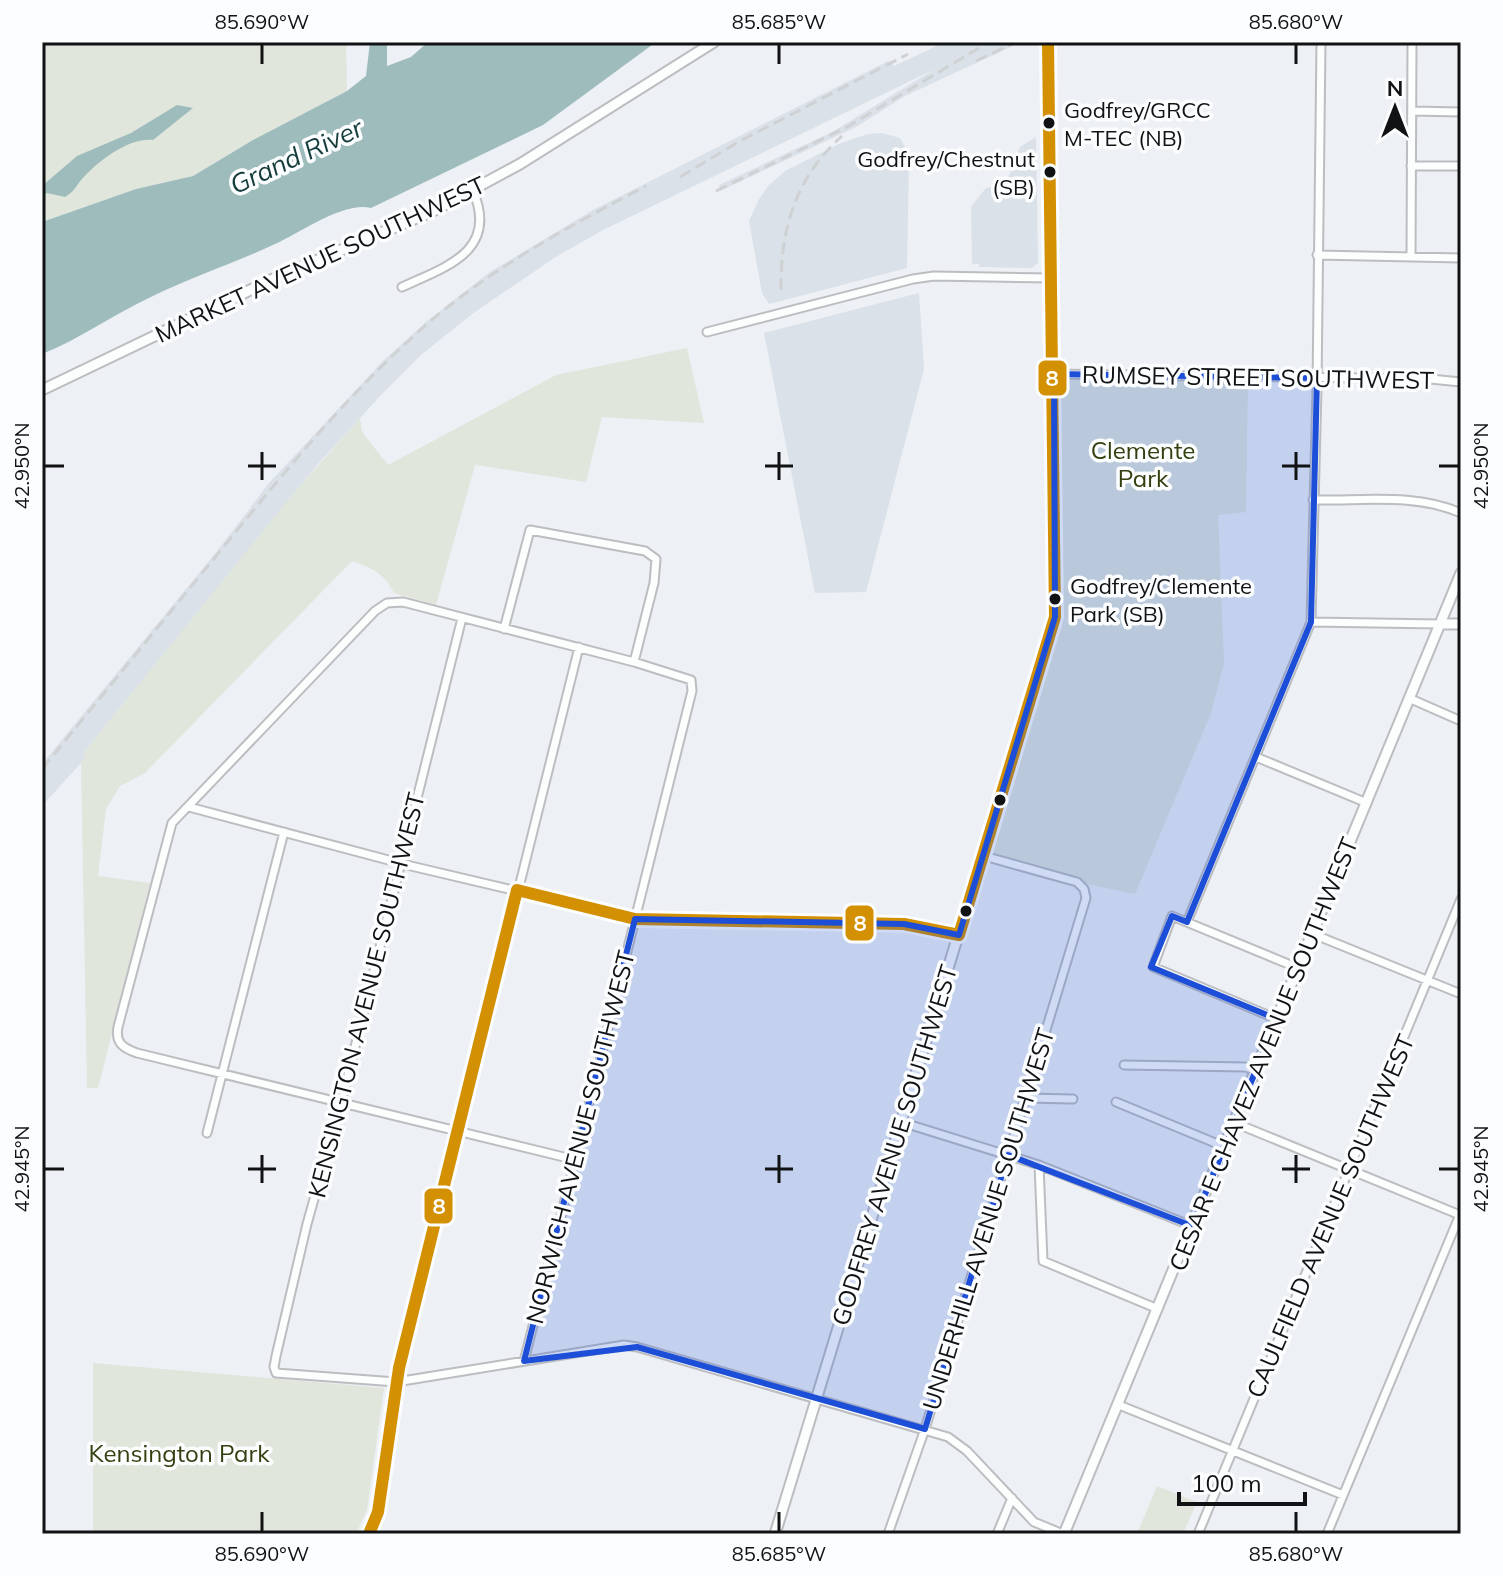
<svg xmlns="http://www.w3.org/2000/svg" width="1503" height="1576" font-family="Mulish,sans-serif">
<rect width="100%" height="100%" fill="#edf0f4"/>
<path fill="#dae1e9" d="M945,42h76l-116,54 -49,31 -136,64 -1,-6 113,-53 103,-63 -332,161 -49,28 -82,56 -51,41 -41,41 -61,67 -235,289 2,4 -5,7 -39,43v-42l176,-214 51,-67 113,-121 45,-41 63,-49 103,-62 295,-149 6,5z
M882,133l18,5 9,17 -2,113 -138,36 -7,-11 -13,-72 10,-22 10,-14 16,-14 56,-28 27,-9z
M1036,137l2,126 -6,5 -53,-1v-3h-7l-1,-57 14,-18 19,-7 6,-8 10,-27z
M919,293l5,76 -58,223 -51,1 -51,-260z"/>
<path fill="#e0e6dc" d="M42,42h304l1,49 -94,49 -60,36 -57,13 -94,33z
M687,348l17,75 -102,-6 -16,65 -111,-17 -39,140 -42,-12c-9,-19 -22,-25 -42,-32l-207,212 -25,13 -14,23 -8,67 52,7 -52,205h-11l-6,-325 4,-7 -1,-4 208,-257 68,-77 2,14 26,33 168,-90z
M1054,374l194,3 -2,135 -28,3 6,148 -13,50 -76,181 -58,-12 -93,-26 69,-231z
M93,1363l291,25 -17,122 -11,24h-263z
M1157,1486l40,16 -14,32h-46z"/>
<path fill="#9fbcbd" d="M370,42h17v24l24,-9 17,-15h228l-113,83 -172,83c-27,-7 -71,25 -96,36 -40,19 -84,33 -124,53 -37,17 -71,42 -109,57v-132l94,-33 57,-13 60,-36 94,-49 19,-15z
M177,105l16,3 -40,32c-24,-3 -56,22 -71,39 -6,7 -8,13 -17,18l-18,-4 -5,2v-9l35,-30 54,-23z"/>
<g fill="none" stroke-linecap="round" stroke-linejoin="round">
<g stroke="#bbbdc0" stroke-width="11">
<path id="street" d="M1412,111l49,1
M1411,166h50
M1317,255l144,3
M1411,257l1,-215
M402,287c44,-20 97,-36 71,-96
M707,332l206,-53 21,-3 117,2
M1054,374l376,5 31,3
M1313,500c50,1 102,-7 148,13
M462,618l-121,485 -34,121 -31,132 -2,11 2,6 120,9 228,-37 13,2 311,90 19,14 67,71 29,12
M1311,622l129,2
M504,629l26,-99 115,21 11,8 -2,24 -20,79
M1411,699l50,22
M1256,757l111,46
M189,807l222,59 224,53 269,5 55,11
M1187,922l124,-300 6,-234 4,-346
M1313,934l148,60
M1277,1019l-124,-52 19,-51 126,52
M1124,1065l121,2 11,3
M1025,1098l48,1
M1116,1102l109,45
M901,1122l138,43 153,61
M1235,1123l225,92
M207,1133l77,-301
M1039,1165l4,96 115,48
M524,1361c57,-223 113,-446 168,-670l-1,-11 -57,-18 -231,-60 -16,1 -12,8 -203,212 -54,204c-3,16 5,21 19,26l439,107
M1119,1405l224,90
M369,1534l9,-22 21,-144 180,-721
M888,1534l37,-105 161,-531 -2,-9 -7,-7 -93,-26
M997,1534l15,-36
M1198,1534l263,-635
M1327,1534l134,-322"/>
</g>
<g stroke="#bbbdc0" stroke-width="13">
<path id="secondary" d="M42,390l229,-110 164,-70 85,-46 194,-122
M1440,624h21
M775,1534l278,-909 3,-18 -8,-565
M1064,1534l397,-961"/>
</g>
<use href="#street" stroke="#fcfdfd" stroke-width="7"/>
<use href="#secondary" stroke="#fcfdfd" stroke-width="9"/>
<path stroke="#d0d1d2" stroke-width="3" stroke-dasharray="12 6" stroke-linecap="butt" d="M976,61l40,-19
M680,177l60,-36 168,-87
M716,191l131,-64 142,-85
M781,290c-1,-61 15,-113 61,-154
M42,769c63,-77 125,-153 188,-230 61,-75 123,-150 196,-214 66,-57 143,-99 220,-139"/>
<g stroke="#fbfdfe" stroke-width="18">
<path id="bus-1" d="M369,1534l9,-22 21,-144 118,-478 118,29 269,5 55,11 96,-318 -7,-575"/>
</g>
<use href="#bus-1" stroke="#d49003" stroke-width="12"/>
</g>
<path fill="#1d4ed8" fill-opacity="0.2" stroke="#1d4ed8" stroke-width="6" stroke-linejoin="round" d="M1054,374l263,4 -6,244 -124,300 -15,-6 -21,51 126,52 -85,207 -184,-71 -83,274 -288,-82 -113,14 111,-442 269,5 55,11 96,-318z"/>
<path fill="none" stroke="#101214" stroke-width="3" d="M262,44v20M779,44v20M1296,44v20M262,452v28M779,452v28M1296,452v28M44,466h20M248,466h28M765,466h28M1282,466h28M1439,466h20M262,1155v28M779,1155v28M1296,1155v28M44,1169h20M248,1169h28M765,1169h28M1282,1169h28M1439,1169h20M262,1512v20M779,1512v20M1296,1512v20"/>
<g fill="#101214" stroke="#fbfdfe" stroke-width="3">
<circle cx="1049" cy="123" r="7"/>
<circle cx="1050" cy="172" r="7"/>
<circle cx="1055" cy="599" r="7"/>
<circle cx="1000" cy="800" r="7"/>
<circle cx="966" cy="911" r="7"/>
</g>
<g text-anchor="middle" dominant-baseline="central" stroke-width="7" stroke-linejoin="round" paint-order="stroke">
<g font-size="22" fill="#101214" stroke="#fbfdfe" text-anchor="start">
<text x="1064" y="110">Godfrey/GRCC<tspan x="1064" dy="28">M-TEC (NB)</tspan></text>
<text x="1035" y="159" text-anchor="end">Godfrey/Chestnut<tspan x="1035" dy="28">(SB)</tspan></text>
<text x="1070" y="586">Godfrey/Clemente<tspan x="1070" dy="28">Park (SB)</tspan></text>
</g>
<g font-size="24" fill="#101214" stroke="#fbfdfe">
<text transform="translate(320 259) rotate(-25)">MARKET AVENUE SOUTHWEST</text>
<text transform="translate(1258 377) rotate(1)">RUMSEY STREET SOUTHWEST</text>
<text transform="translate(366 995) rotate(-76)">KENSINGTON AVENUE SOUTHWEST</text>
<text transform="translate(1263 1054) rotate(-68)">CESAR E CHAVEZ AVENUE SOUTHWEST</text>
<text transform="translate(580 1137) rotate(-76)">NORWICH AVENUE SOUTHWEST</text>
<text transform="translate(894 1145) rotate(-73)">GODFREY AVENUE SOUTHWEST</text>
<text transform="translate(1330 1216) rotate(-67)">CAULFIELD AVENUE SOUTHWEST</text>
<text transform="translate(988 1219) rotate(-73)">UNDERHILL AVENUE SOUTHWEST</text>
</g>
<g font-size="24" fill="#32400f" stroke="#fbfdfe">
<text x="1143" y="450">Clemente<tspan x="1143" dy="28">Park</tspan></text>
<text x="179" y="1453">Kensington Park</text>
</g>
<g font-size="26" font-style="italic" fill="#153c3c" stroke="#fbfdfe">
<text transform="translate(296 156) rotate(-25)">Grand River</text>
</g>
</g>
<g stroke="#fbfdfe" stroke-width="3">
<rect x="1037" y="359" width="31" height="38" rx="8" fill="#d49003"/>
<rect x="844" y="904" width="31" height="38" rx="8" fill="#d49003"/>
<rect x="423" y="1187" width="31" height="38" rx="8" fill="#d49003"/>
</g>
<g font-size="22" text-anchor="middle" font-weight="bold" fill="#fff">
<text x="1052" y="386">8</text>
<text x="860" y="931">8</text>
<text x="439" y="1214">8</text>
</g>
<rect width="1503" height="1576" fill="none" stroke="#fbfdfe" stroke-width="88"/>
<g transform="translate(1395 108)" stroke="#fbfdfe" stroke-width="6" paint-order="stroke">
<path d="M0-6L14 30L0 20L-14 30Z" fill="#101214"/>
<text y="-12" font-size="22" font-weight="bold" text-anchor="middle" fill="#101214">N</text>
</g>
<path d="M1179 1492v12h126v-12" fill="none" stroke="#101214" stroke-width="4"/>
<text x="1191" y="1492" font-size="24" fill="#101214" stroke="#fbfdfe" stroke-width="6" paint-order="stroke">100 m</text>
<rect x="44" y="44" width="1415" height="1488" fill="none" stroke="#101214" stroke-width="3"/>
<g font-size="20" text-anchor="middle" fill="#101214">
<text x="262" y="29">85.690°W</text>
<text x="779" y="29">85.685°W</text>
<text x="1296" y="29">85.680°W</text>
<text transform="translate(22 466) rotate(-90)" y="7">42.950°N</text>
<text transform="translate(1481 466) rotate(-90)" y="7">42.950°N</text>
<text transform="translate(22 1169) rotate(-90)" y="7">42.945°N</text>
<text transform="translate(1481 1169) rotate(-90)" y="7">42.945°N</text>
<text x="262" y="1561">85.690°W</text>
<text x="779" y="1561">85.685°W</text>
<text x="1296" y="1561">85.680°W</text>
</g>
</svg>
